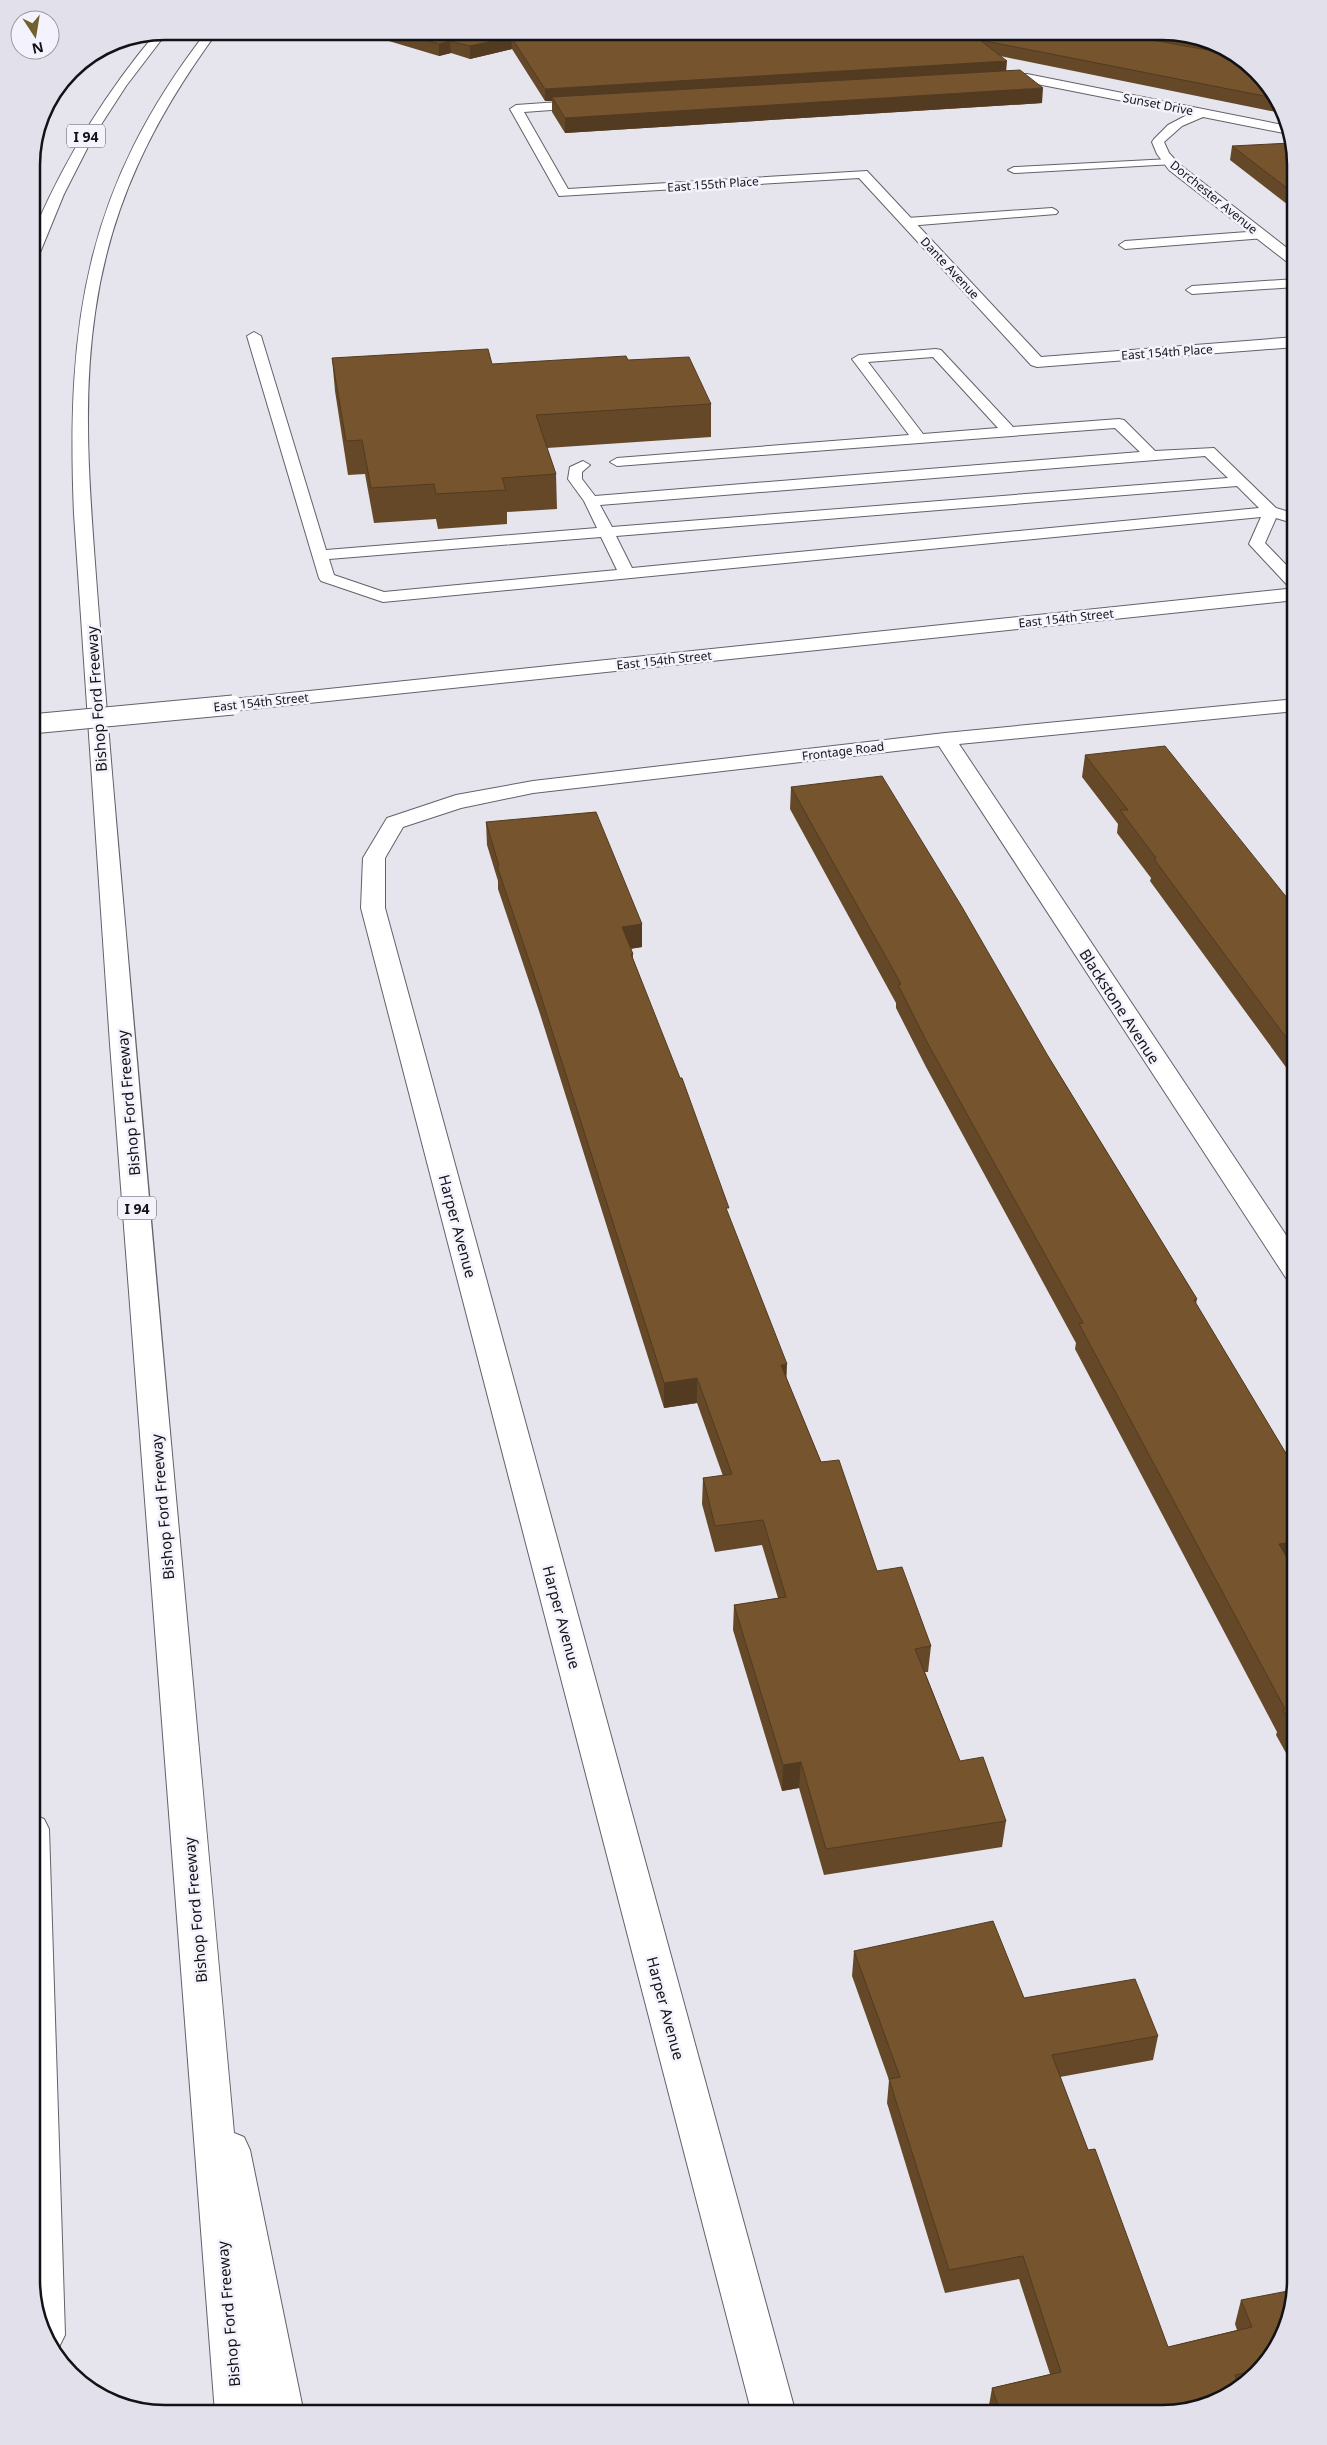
<svg xmlns="http://www.w3.org/2000/svg" width="1327" height="2445" font-family="'Noto Sans',sans-serif">
<rect width="100%" height="100%" fill="#e6e5ee"/>
<g fill="none" stroke-linecap="round" stroke-linejoin="round">
<g stroke="#63616a" stroke-width="2">
<path id="lane" d="M1170,159l6,3 -2,2 -160,9 -6,-3 6,-3z
M1052,208l4,2 2,2 -2,2 -149,12 -6,-4 6,-4z
M1261,231l6,4 -2,3 -140,11 -6,-4 6,-4z
M1296,279v8l-104,7 -6,-4 6,-4z
M254,332l7,4 65,214 271,-22 -13,-27 -16,-22 2,-12 13,-6 7,4 -8,7v7l13,17 545,-44 -25,-24 -498,38 -7,-4 7,-4 292,-23 -57,-76 7,-4 77,-6 5,1 72,77 106,-8 5,1 31,31 59,-3 62,60 20,6v10l-20,-6 -11,25 31,32v15l-6,-2 -41,-44 12,-27 -878,85 -62,-21 -2,-3 -72,-242zM933,357l65,71 -75,6 -55,-72zM1205,456l23,22 -616,49 -12,-22zM1237,486l22,22 -627,60 -16,-32zM601,537l16,33 -233,22 -50,-17 -5,-16z"/>
</g>
<g stroke="#63616a" stroke-width="2">
<path id="street" d="M1027,74l261,52 1,8 -86,-17 -21,9 -18,16 5,11 10,11 117,91v11l-5,-1 -122,-95 -12,-16 -5,-12 2,-3 14,-14 21,-11 -162,-32 -31,2 -6,-4 6,-4z
M588,100l6,4 -2,3 -68,5 44,77 299,-18 174,186 255,-20v10l-259,20 -6,-2 -172,-187 -300,18 -49,-87 6,-4z
M1296,699v12l-337,33 337,506v31l-10,-3 -347,-532 -406,47 -72,15 -58,19 -18,31v50l411,1506h-44l-391,-1506 2,-50 24,-40 69,-23 77,-14 412,-48z"/>
</g>
<g stroke="#63616a" stroke-width="2">
<path id="secondary" d="M1296,588v12l-1063,111 -7,-2 -3,-4 3,-4 7,-2z"/>
</g>
<g stroke="#63616a" stroke-width="2">
<path id="highway" d="M168,31l-42,55 -33,51 -29,57 -25,61 -7,4v-21l5,-14c31,-70 70,-133 119,-191z
M207,31h11c-64,87 -108,174 -123,282 -14,96 -4,194 3,290 9,110 18,221 28,331 34,400 72,799 108,1199l10,4 6,13 54,264h-44l-2,-10 1,10 -44,-1 -105,-1369 -36,-530c-8,-193 12,-327 133,-483z
M31,1814l13,5 5,10 16,506 -8,16 -15,-19 -11,-52z"/>
</g>
<use href="#lane" fill="#fff" fill-rule="evenodd"/>
<use href="#street" fill="#fff" fill-rule="evenodd"/>
<use href="#secondary" fill="#fff" fill-rule="evenodd"/>
<use href="#highway" fill="#fff" fill-rule="evenodd"/>
<g stroke="#63616a" stroke-width="21" stroke-linecap="butt">
<path id="secondary-bridge" d="M31,724l202,-19"/>
</g>
<use href="#secondary-bridge" stroke="#fff" stroke-width="19"/>
</g>
<path fill="#654828" d="M372,31l799,1 45,16 -4,2 14,3v-1l17,7 43,55 -286,-58 6,15 36,32 -477,30 -13,-21v-11h-7l-33,-52 -42,10 -19,-6 -12,3 -67,-20z
M1232,146l64,19v46l-66,-51z
M332,358l160,6 219,40v33l-164,11 9,26 1,35 -50,3v12l-69,5 -2,-10 -62,4 -9,-49 -17,1 -13,-84z
M1085,755l211,154v172l-146,-200 1,-3 -34,-45 1,-9 -36,-47z
M791,787l257,269 149,243 -1,5 100,166v96l-4,1 4,7v197l-20,-36 1,-3 -202,-383 1,-6 -150,-276 -30,-59v-5l-106,-194z
M486,822l156,102v23l-12,2 3,5v5l95,256 58,162 35,85 56,109 54,75 -3,26h-3l35,89 46,60 -4,26 -178,28 -25,-87 -17,3 -49,-161 1,-25 44,-7 -16,-53 -47,7 -13,-48 1,-26 20,-2 -26,-73 -33,5 -124,-394 -42,-125v-8l-11,-36z
M854,1951l170,47 134,38 -5,24 -93,17 28,73 80,197 69,-17 -2,-6 6,-24 32,54 -59,49 -52,11h-173l-1,-3 4,-23 58,-14 -31,-95 -74,14 -58,-190 2,-23 -37,-104z"/>
<path fill="#523b20" d="M835,31h48v3l-48,5z
M511,37l1,12 -42,10v-13z
M450,41l1,12 -12,3v-12z
M1208,45l8,3 -9,4z
M1007,61l-1,12 -454,24v4h-7v-12z
M1043,88l-1,15 -477,30v-15z
M642,924v23l-20,3v-23z
M787,1364l-1,25 -5,-24z
M697,1378v25l-33,5v-25z
M1296,1541v25l-23,4 6,-26z
M801,1762l-2,26 -17,3 1,-26z"/>
<path fill="#75542e" stroke="#523b20" d="M396,31h429l8,6 51,-6 223,1 123,22 13,5 31,39 -294,-58 27,21 -462,28 -34,-52 -41,9 -20,-5 -11,3z
M1160,32h11l10,3z
M1020,70l23,18 -478,30 -13,-21z
M1291,143l5,22v30l-64,-49z
M488,349l4,15 134,-8 2,4 61,-3 22,47 -175,11 20,59 -54,4 4,12 -70,4 -2,-10 -63,4 -9,-48 -16,1 -14,-83z
M1165,746l131,163v142l-142,-192 2,-1 -36,-48h8l-43,-55z
M882,776l80,131 86,149 149,243 -3,1 102,170v71l-17,3 17,30v159l-13,-23 2,-1 -206,-385 4,-1 -155,-279 -30,-59 3,-1 -110,-197z
M596,812l46,112 -20,3 11,27h-2l49,124h2l47,130h-3l61,156 -6,1 40,97 18,-2 38,111 25,-4 29,79 -16,3 45,112 23,-4 23,64 -180,28 -25,-87 -18,3 -49,-160 52,-8 -23,-77 -48,6 -12,-48 29,-4 -35,-96 -33,5 -125,-393 -42,-124h2l-13,-44z
M993,1921l31,77 111,-19 23,57 -106,19 36,95 7,-1 73,198 84,-20 -11,-27 52,-10 -20,64 -20,17 -18,4 3,8 -24,20 -52,11h-161l-9,-26 69,-16 -38,-116 -74,14 -60,-191 11,-2 -46,-126z"/>
<g text-anchor="middle" dominant-baseline="central" stroke-width="5" stroke-linejoin="round" paint-order="stroke">
<g font-size="12" fill="#131215" stroke="#f4f2fc">
<text transform="translate(1158 104) rotate(11)">Sunset Drive</text>
<text transform="translate(713 184) rotate(-4)">East 155th Place</text>
<text transform="translate(1214 197) rotate(39)">Dorchester Avenue</text>
<text transform="translate(950 268) rotate(47)">Dante Avenue</text>
<text transform="translate(1167 352) rotate(-4)">East 154th Place</text>
<text transform="translate(1066 618) rotate(-6)">East 154th Street</text>
<text transform="translate(664 660) rotate(-6)">East 154th Street</text>
<text transform="translate(261 702) rotate(-6)">East 154th Street</text>
<text transform="translate(843 751) rotate(-7)">Frontage Road</text>
</g>
<g fill="#f4f2fc" stroke="#56555a" stroke-width="1">
<rect x="67" y="124.5" width="38" height="23" rx="4"/>
<rect x="118" y="1196.5" width="38" height="23" rx="4"/>
</g>
<g font-size="14" font-weight="bold" fill="#131215">
<text x="86" y="136">I 94</text>
<text x="137" y="1208">I 94</text>
</g>
<g font-size="15" fill="#131215" stroke="#f4f2fc">
<text transform="translate(96 699) rotate(-94)">Bishop Ford Freeway</text>
<text transform="translate(1120 1006) rotate(57)">Blackstone Avenue</text>
<text transform="translate(128 1103) rotate(-95)">Bishop Ford Freeway</text>
<text transform="translate(458 1226) rotate(75)">Harper Avenue</text>
<text transform="translate(162 1507) rotate(-95)">Bishop Ford Freeway</text>
<text transform="translate(562 1617) rotate(75)">Harper Avenue</text>
<text transform="translate(195 1910) rotate(-95)">Bishop Ford Freeway</text>
<text transform="translate(666 2008) rotate(75)">Harper Avenue</text>
<text transform="translate(228 2314) rotate(-95)">Bishop Ford Freeway</text>
</g>
</g>
<path d="M0 0H1327V2445H0ZM165 40H1162A125 125 0 0 1 1287 165V2280A125 125 0 0 1 1162 2405H165A125 125 0 0 1 40 2280V165A125 125 0 0 1 165 40Z" fill="#e2e0ea" fill-rule="evenodd"/>
<path fill="none" stroke="#131215" stroke-width="2.5" d="M165 40H1162A125 125 0 0 1 1287 165V2280A125 125 0 0 1 1162 2405H165A125 125 0 0 1 40 2280V165A125 125 0 0 1 165 40Z"/>
<g transform="translate(35 35) rotate(168)"><circle r="24" fill="#f4f2fc" stroke="#9a98a0"/>
<path d="M0-4L9 19L0 12L-9 19Z" fill="#74602f"/>
<text y="-8" font-size="14" font-weight="bold" text-anchor="middle" fill="#131215">N</text>
</g>
</svg>
